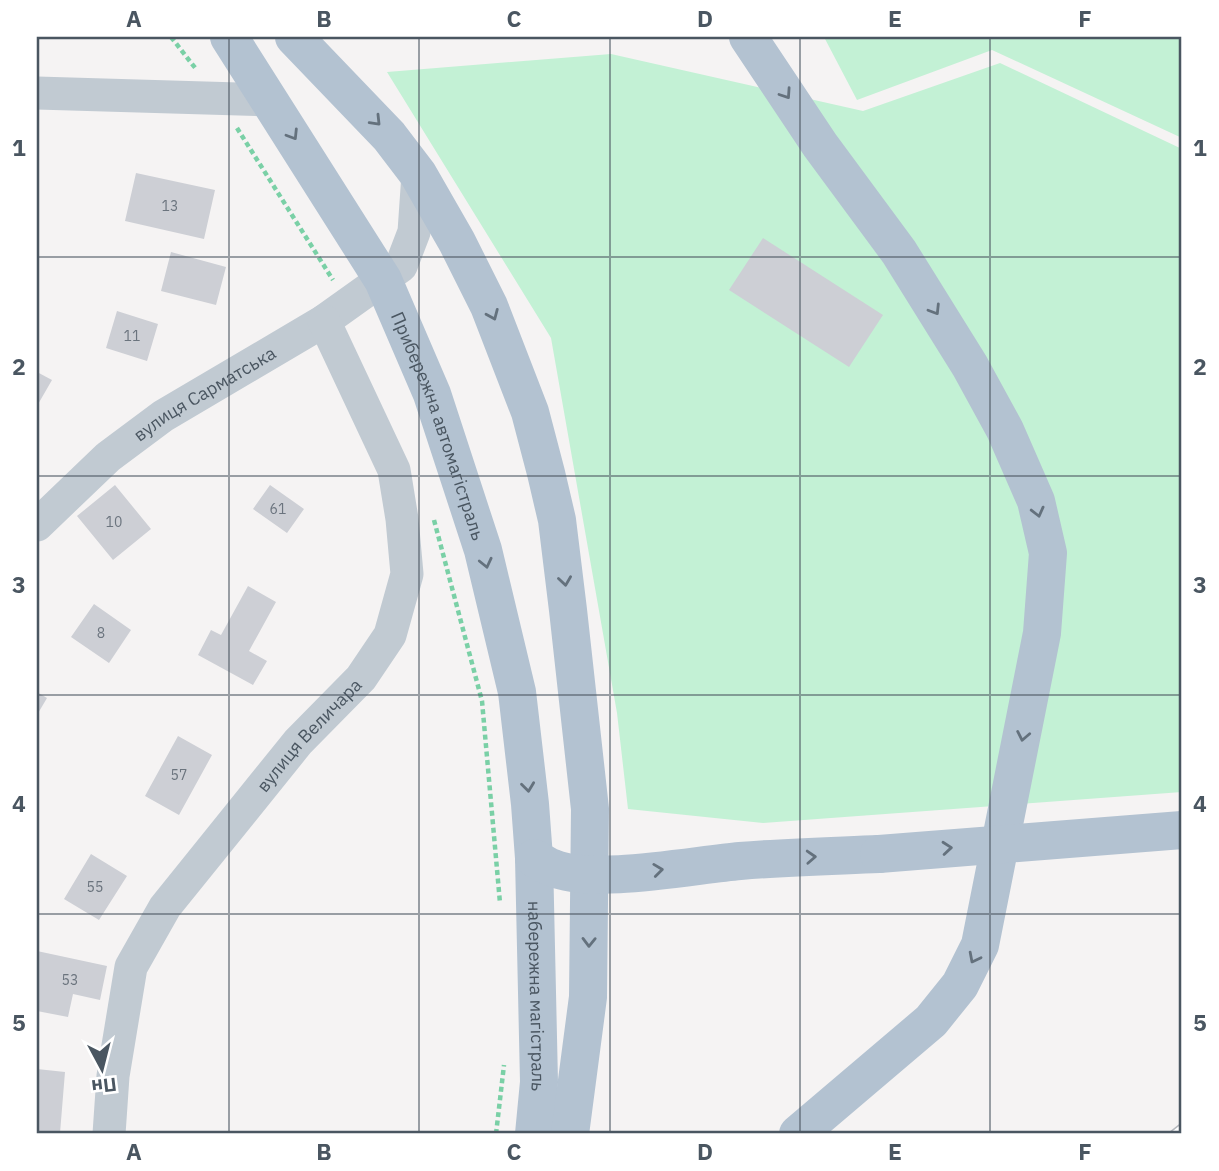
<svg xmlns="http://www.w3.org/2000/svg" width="1219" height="1171" font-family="'IBM Plex Sans',sans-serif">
<rect width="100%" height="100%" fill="#f5f3f3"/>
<path fill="#c3f1d5" d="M824,37h358v101l-190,-88 -135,50z
M611,54l252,57 137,-48 182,86v643l-419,31 -135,-14 -11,-96 -66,-375 -164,-266z"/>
<path fill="#cdcfd5" d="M136,173l79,17 -11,49 -79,-18z
M763,238l120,77 -34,52 -120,-77z
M171,252l55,15 -10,38 -55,-14z
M117,311l41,13 -11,37 -41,-13z
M37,372l15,8 -15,26z
M115,485l36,44 -38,31 -36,-44z
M270,485l34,24 -17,24 -34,-24z
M248,586l28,16 -27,49 18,10 -14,24 -55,-30 13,-25 10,5z
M94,604l37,26 -22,33 -38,-26z
M37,692l10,6 -10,17z
M178,736l34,19 -33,60 -34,-19z
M91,854l36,22 -28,44 -35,-21z
M37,951l70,15 -7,34 -27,-6 -5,23 -31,-6z
M37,1069l28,3 -5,61 -23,-1z"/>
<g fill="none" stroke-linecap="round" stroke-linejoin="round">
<path stroke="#7ad0a6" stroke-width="4.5" stroke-dasharray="5 3.5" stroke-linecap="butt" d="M171,37l25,32
M237,128l96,152
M434,520l48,181 18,202
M496,1134l8,-69"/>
<g stroke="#c1cad2" stroke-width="33">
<path d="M37,93l233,7"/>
<path id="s1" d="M37,525l71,-68 55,-41 161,-95 77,-55 13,-34 4,-58"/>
<path id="s2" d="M109,1134l4,-58 18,-109 34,-60 133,-165 63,-64 29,-43 17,-61 -5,-55 -8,-49 -70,-149"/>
</g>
<g stroke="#b3c2d1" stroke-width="38">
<path id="s3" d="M229,37l154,243 49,114 51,156 34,142 13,112 4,54 5,224 -5,52"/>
<path d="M294,37l95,99 29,38 39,68 32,64 41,106 16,61 11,47 11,90 22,199 -2,188 -18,137"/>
<path d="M748,37l72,108 79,107 71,114 35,64 31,71 12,52 -6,80 -62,312 -20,40 -29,36 -133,113"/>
<path d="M534,858c6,3 12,8 19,10 41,17 140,-3 187,-7 46,-4 93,-5 139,-7"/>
</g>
<g stroke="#b5b8bd" stroke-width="8">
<path id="rail" d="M1173,1134l9,-7"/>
</g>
<use href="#rail" stroke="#fff" stroke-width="5" stroke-dasharray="16" stroke-linecap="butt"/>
<path stroke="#b3c2d1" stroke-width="38" d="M879,854l303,-24"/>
</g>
<defs><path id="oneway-chevron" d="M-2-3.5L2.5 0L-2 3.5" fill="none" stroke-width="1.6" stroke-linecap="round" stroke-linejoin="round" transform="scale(1.75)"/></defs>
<g stroke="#64717d">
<use href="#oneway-chevron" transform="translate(786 94) rotate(56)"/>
<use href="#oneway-chevron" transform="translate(376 121) rotate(46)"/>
<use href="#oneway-chevron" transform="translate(293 135) rotate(58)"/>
<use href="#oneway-chevron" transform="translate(935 310) rotate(58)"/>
<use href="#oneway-chevron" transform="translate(493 315) rotate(67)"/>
<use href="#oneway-chevron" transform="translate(1038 512) rotate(76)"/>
<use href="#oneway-chevron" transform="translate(486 563) rotate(77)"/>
<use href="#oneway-chevron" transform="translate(565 581) rotate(82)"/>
<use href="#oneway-chevron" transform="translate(1023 736) rotate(101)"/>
<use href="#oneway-chevron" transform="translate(528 787) rotate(83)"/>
<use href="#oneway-chevron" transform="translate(947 848) rotate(-5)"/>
<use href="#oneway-chevron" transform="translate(811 857) rotate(-3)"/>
<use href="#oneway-chevron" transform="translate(658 870) rotate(-7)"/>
<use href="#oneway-chevron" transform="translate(589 942) rotate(91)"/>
<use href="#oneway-chevron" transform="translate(974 958) rotate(117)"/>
</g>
<path fill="none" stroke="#4a5661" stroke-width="2" stroke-opacity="0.55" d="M229,37v1097M419,37v1097M610,37v1097M800,37v1097M990,37v1097M37,257h1145M37,476h1145M37,695h1145M37,914h1145"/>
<g text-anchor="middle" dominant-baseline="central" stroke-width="5" stroke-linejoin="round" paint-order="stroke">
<g font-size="14" fill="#6b747e">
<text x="170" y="206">13</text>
<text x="132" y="336">11</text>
<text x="278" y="509">61</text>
<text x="114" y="522">10</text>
<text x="101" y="633">8</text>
<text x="179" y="775">57</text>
<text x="95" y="887">55</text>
<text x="70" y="980">53</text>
</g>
<g font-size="18" fill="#4a5661" stroke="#fff">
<text stroke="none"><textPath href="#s1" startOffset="214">вулиця Сарматська</textPath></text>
<text stroke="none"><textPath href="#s3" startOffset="444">Прибережна автомагістраль</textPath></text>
<text stroke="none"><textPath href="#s2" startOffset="462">вулиця Величара</textPath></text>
<text stroke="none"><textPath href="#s3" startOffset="1027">набережна магістраль</textPath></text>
</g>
</g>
<rect width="1219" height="1171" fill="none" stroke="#ffffff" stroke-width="77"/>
<g transform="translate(102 1069) rotate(173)" stroke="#ffffff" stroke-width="5" paint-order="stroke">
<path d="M0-5L12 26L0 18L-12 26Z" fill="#4a5661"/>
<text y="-10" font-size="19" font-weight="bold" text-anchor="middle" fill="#4a5661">Пн</text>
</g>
<rect x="38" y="38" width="1142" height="1094" fill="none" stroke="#4a5661" stroke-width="2.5"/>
<g font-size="23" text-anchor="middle" font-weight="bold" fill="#4a5661">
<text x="134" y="27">A</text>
<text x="324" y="27">B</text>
<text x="514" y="27">C</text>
<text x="705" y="27">D</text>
<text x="895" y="27">E</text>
<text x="1085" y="27">F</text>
<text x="19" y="156">1</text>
<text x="1200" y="156">1</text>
<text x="19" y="375">2</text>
<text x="1200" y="375">2</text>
<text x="19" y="593">3</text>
<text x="1200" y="593">3</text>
<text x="19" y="812">4</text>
<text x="1200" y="812">4</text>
<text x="19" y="1031">5</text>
<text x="1200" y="1031">5</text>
<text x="134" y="1160">A</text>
<text x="324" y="1160">B</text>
<text x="514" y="1160">C</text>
<text x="705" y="1160">D</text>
<text x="895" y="1160">E</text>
<text x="1085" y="1160">F</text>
</g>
</svg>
